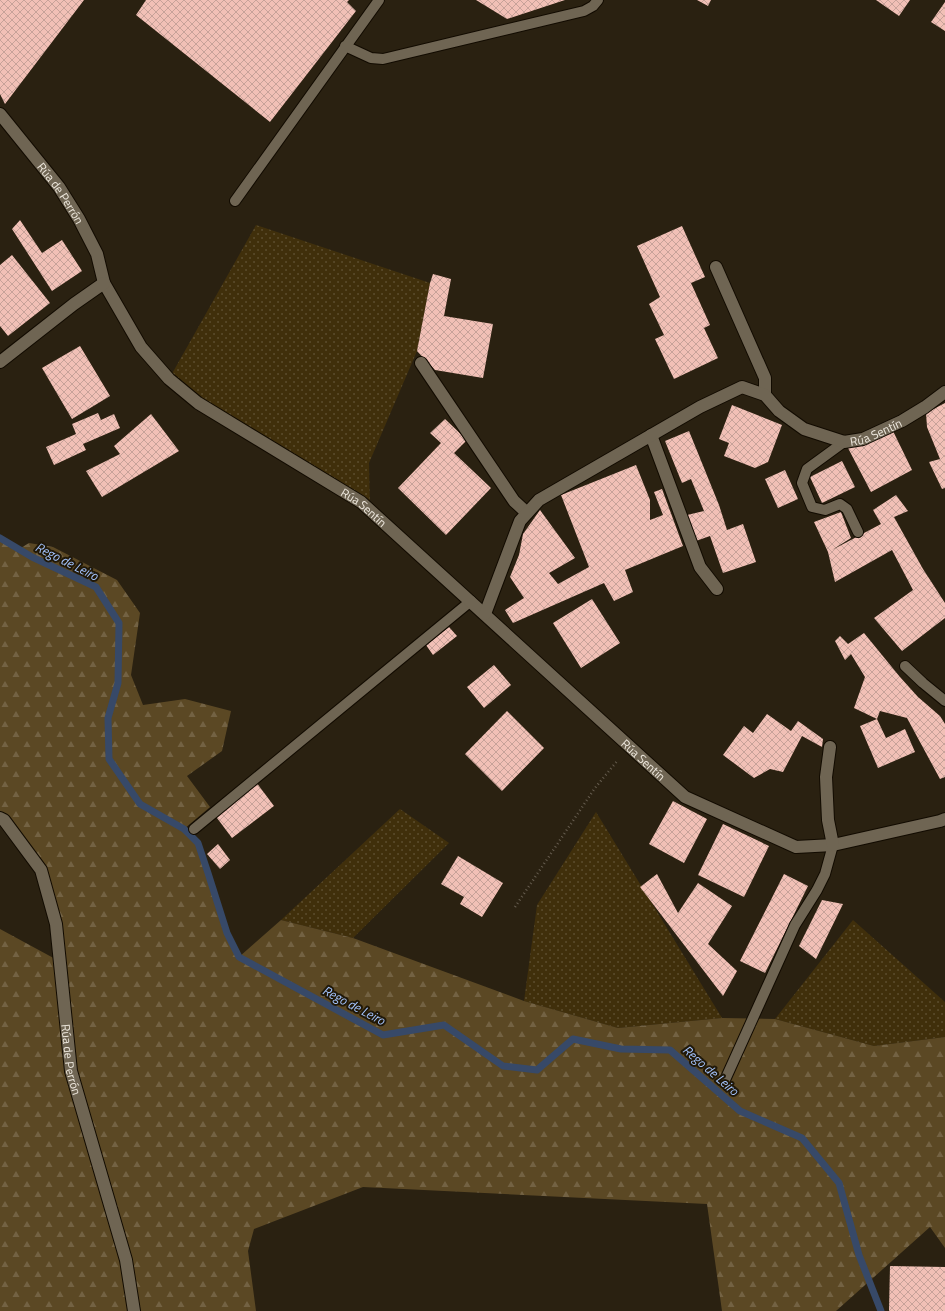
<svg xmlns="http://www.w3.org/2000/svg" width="945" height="1311" font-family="'Titillium Web',sans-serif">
<defs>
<pattern id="grass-dots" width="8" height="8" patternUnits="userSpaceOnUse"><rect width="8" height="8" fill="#402f0b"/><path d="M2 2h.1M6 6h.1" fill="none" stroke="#5c4d2e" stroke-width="1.8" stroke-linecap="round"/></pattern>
<pattern id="forest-firs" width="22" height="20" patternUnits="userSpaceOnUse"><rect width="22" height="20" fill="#5b4824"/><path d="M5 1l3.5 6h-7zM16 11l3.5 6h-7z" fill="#736243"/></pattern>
<pattern id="building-cross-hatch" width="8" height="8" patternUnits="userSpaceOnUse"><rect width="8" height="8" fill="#f1c0b6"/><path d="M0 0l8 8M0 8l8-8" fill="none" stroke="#c7a299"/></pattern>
</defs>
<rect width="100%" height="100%" fill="#2a2111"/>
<path fill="url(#grass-dots)" d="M256,225l174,58 -13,68 -48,112 1,47 -201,-131z
M400,809l49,34 -96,95 -72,-18z
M596,812l126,206 -104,10 -94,-27 13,-96z
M853,920l92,82v35l-71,9 -99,-27z"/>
<path fill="url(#forest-firs)" d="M0,541l19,8 10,-6 24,4 64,33 23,33 -9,62 12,30 42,-6 46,12 -9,40 -35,25 23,31 -26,22 14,14 18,56 23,58 42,-37 72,18 171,63 94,27 104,-10 53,1 99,27 71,-9v211l-15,-21 -94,84h-114l-15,-107 -344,-17 -109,42 -6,22 8,60h-256v-382l59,32 -18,-91 -41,-53z"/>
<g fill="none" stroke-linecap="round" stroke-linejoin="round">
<path stroke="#374968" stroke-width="7" d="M0,538l32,19 64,30 23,36 -1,60 -10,35 1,41 31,45 44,25 14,14 10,30 19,60 12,24 144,78 61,-10 59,41 34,4 36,-31 48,10 49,1 70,61 62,27 37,45 20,72 22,56"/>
</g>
<path fill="url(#building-cross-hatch)" d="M0,0h84l-79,104 -5,-10z
M146,0h203l-2,2 9,9 -86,111 -134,-107z
M476,0h89l-58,19z
M697,0h14l-3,6z
M876,0h34l-11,16z
M945,2v29l-14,-9z
M20,220l22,33 20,-13 20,31 -30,20 -40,-62z
M682,226l23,51 -14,6 19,42 -6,3 14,30 -44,21 -19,-40 9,-4 -15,-31 11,-7 -23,-51z
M12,255l38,48 -42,33 -8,-10v-61z
M433,274l18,5 -7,37 49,8 -10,54 -48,-8 -18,-19 13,-68z
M80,346l30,50 -38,23 -30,-51z
M945,403v85l-3,1 -13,-27 11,-3 -13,-32 -1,-14z
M732,405l50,20 -14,37 -13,6 -31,-12 5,-13 -10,-4z
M98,413l3,7 13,-6 6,14 -37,16 3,6 -32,15 -8,-18 30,-13 -4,-10z
M151,414l28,37 -77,46 -16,-26 34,-17 -6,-8z
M445,419l22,21 -13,13 37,35 -45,47 -48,-47 43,-45 -11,-10z
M689,431l30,74 8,25 16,-6 13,38 -33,11 -13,-37 -14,5 -9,-26 17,-4 -13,-32 -9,4 -17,-42z
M893,431l19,39 -41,22 -23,-44 23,-7z
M842,461l13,26 -33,16 -12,-26z
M636,465l14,35v20l13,-5 -9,-23 8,-3 21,57 -58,24 8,22 -19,9 -10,-18 -91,40 -8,-13 19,-12 -14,-21 9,-22 4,-21 17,-24 35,48 -26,15 9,11 31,-17 -28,-72z
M785,470l13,29 -20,9 -13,-29z
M896,495l12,16 -14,6 29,52 22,34v15l-43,33 -28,-33 39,-28 -21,-40 -57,32 -7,-30 -14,-30 27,-10 10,26 -19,12 49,-26 -8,-14z
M592,599l28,44 -39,25 -28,-45z
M449,627l8,9 -24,19 -7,-10z
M864,633l36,44 18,20 22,19 5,8v53l-5,2 -33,-61 -27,-7 -3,8 -23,-11 11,-31 -14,-23 -6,6 -10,-19 5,-5 8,8z
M494,665l17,20 -27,23 -17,-21z
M507,711l37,37 -42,43 -37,-37z
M767,714l24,17 7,-10 25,18 -1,8 -20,-11 -19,36 -13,-3 -16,9 -31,-23 21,-29 9,7z
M877,719l9,19 19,-9 10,23 -37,16 -18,-42z
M256,782l18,24 -42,32 -18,-24z
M673,801l34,18 -23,44 -35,-19z
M723,824l46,22 -25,51 -46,-22z
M218,844l12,16 -10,9 -13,-15z
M458,856l45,27 -21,34 -22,-13 4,-7 -23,-13z
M657,874l21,39 20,-30 34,23 -24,38 29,27 -14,25 -83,-109z
M784,874l24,12 -43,87 -25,-12z
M822,900l21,4 -27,55 -17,-13z
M890,1266l55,1v44h-56z"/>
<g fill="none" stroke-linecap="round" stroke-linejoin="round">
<g stroke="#120b00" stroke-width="12">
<path id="lane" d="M345,46l26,12 12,1 201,-48 9,-5 5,-6
M235,201l144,-201
M844,442l-37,27 -5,14 10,24 13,3 15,-6 7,5 11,23
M905,666l18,17 22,18
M194,829l277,-228
M725,1080l70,-155 22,-35 8,-16 8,-29"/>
</g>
<g stroke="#120b00" stroke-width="14">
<g id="street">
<path id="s1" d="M0,114l59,73 20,32 18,35 7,29 37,64 28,32 29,24 163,99 324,295 111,50 37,-2 107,-24 5,-2"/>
<path d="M716,267l49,111v17"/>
<path d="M0,362l74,-58 30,-21"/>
<path d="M421,363l93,138 13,12"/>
<path d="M651,435l49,132 17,22"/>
<path id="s2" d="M485,614l35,-93 19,-21 161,-93 42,-20 23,8 14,16 25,18 40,13 19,-3 39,-18 23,-14 20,-15"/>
<path d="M830,747l-4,30 2,43 5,25"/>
<path id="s3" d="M0,818l4,2 37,50 15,54 15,147 55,189 8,51"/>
</g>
</g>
<path stroke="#665d4f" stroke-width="2.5" stroke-dasharray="1 3" stroke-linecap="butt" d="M515,907l80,-119 23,-28"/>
<use href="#lane" stroke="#6f6553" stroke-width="10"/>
<use href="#street" stroke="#6f6553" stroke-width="12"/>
</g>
<g text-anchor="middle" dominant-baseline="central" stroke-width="4" stroke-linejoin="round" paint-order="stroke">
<g font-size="12" fill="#efe9df" stroke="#201808">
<text stroke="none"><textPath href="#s1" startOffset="100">Rúa de Perrón</textPath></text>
<text stroke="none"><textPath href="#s2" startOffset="512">Rúa Sentín</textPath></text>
<text stroke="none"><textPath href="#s1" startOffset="551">Rúa Sentín</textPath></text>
<text stroke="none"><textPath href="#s1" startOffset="928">Rúa Sentín</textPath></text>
<text stroke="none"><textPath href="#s3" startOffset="259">Rúa de Perrón</textPath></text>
</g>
<g font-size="13" font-style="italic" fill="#a4c4fe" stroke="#201808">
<text transform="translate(67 561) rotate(27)">Rego de Leiro</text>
<text transform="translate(354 1005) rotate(28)">Rego de Leiro</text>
<text transform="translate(711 1070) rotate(41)">Rego de Leiro</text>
</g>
</g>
</svg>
